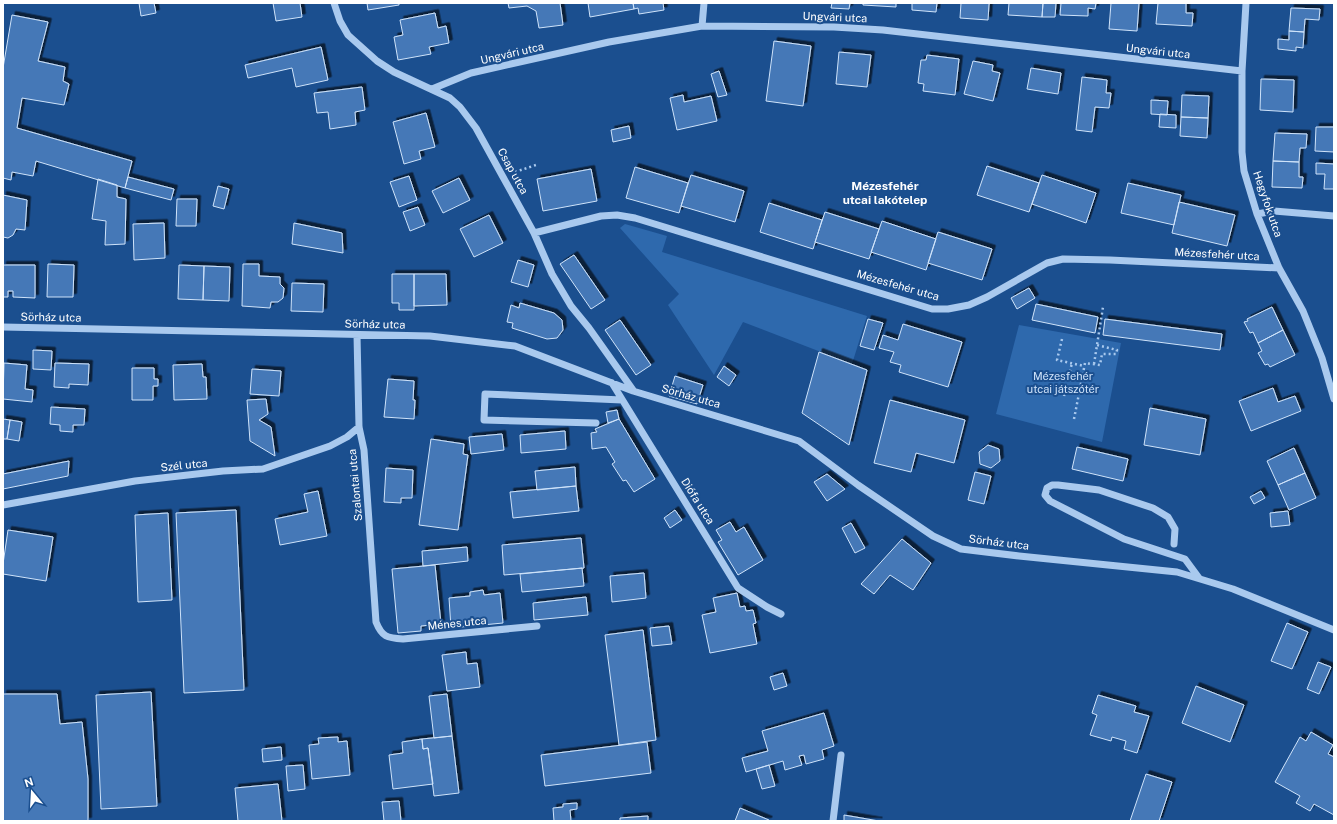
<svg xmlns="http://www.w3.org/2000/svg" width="1337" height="824" font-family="'Public Sans',sans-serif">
<defs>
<filter id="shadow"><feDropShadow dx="3.5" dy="-3.5" stdDeviation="0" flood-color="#0009"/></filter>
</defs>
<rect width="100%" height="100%" fill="#1b4f8f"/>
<path fill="#2e69ad" d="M625,224l42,12 -5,16 205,64 -15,48 -109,-42 -29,53 -46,-70 11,-11 -59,-66z
M1019,325l102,18 -19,99 -106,-28z"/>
<path fill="#4478b7" stroke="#cfe3fa" filter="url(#shadow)" d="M139,3h15l2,10 -15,3z
M273,3h27l2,14 -26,4z
M367,3h32v2l-31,5z
M508,3h52l3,22 -24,3 -3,-17 -9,-5 -18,2z
M588,3h45l1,6 -44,8z
M633,3h30l1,7 -25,4 -1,-6 -4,1z
M832,3h18l-1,6 -18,-1z
M863,3h33v4l-33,-2z
M912,3h25l-1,9 -24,-2z
M961,3h30l-2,1 -1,16 -28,-2z
M1009,3h34l-1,14 -34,-2z
M1043,3h13l-1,14h-13z
M1061,3h35l-1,6 -7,-1v8l-28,-1z
M1111,3h28l-2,28 -28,-2z
M1158,3h28v10h7l-1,13 -36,-2z
M1291,8l29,1 -1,11 -14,-1 -1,13 -15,-1z
M435,13l3,15 8,-2 3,17 -20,4 2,7 -33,6 -4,-23 9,-2 -3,-15z
M12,15l36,7 -10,39 27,6 -2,14 6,3 -5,21 -42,-7 -5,30 115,33 -7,27 -89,-27 -3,15 -21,-4 -1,8 -8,-2v-110z
M1289,31l15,1 -1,16 -7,-1v4l-18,-2v-10l11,1z
M774,41l37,5 -8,60 -37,-5z
M321,47l7,33 -32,7 -4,-19 -44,10 -3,-13z
M839,52l32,3 -4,32 -31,-3z
M927,55l32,4 -4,36 -32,-4 1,-7 -6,-1 3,-23h5z
M973,61l20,4 -1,6 8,2 -7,28 -29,-7z
M1031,68l30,5 -3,21 -31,-5z
M719,71l8,24 -9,2 -7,-23z
M1082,77l25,3 -1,13h5l-2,15 -14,-1 -3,25 -16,-2z
M1261,79l33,1 -1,32 -33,-2z
M362,87l3,23 -10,2 1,13 -26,4 -2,-17 -11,1 -3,-20z
M683,95l1,7 27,-6 6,25 -40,9 -7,-32z
M1182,95l27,1 -1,22 -27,-1z
M1151,100l17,1 -1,14 -16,-1z
M426,113l9,34 -16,4 2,8 -17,5 -11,-42z
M1160,114l16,1v13l-17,-1z
M1181,117l27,1 -1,20 -27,-2z
M629,126l2,12 -18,4 -2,-12z
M1316,127h18v25l-19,-1z
M1275,133l32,1 -1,14h-6l-1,14 -26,-1z
M1273,161l26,1v15h4l-1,11 -30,-1z
M1316,163l18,1v25h-10l1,-15h-9z
M987,166l52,17 -10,29 -52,-17z
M635,167l53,16 -9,30 -53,-15z
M591,169l6,32 -54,10 -6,-32z
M691,175l53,16 -9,31 -54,-16z
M1042,175l54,18 -10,30 -54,-19z
M409,176l8,24 -18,7 -9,-25z
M128,177l46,12 -3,11 -46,-12z
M459,178l11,22 -27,13 -11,-22z
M98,179l19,6v12l9,2 -1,45 -20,1 1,-24 -14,-2z
M1128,183l53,12 -7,30 -53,-12z
M218,186l11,3 -5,20 -11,-3z
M3,195l24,5 -2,30 -9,-1 -3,6 -5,3 -5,-1z
M177,199h20l-1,27h-20z
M1179,202l56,13 -8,31 -55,-13z
M769,203l53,17 -9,29 -53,-17z
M418,207l7,18 -15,6 -7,-19z
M825,212l54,17 -10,30 -54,-17z
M489,215l14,28 -29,14 -14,-28z
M882,221l54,18 -10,31 -55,-18z
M164,223l1,35 -31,2 -1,-36z
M294,223l48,10 1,20 -51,-9z
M938,232l54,17 -10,31 -54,-17z
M574,255l31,45 -14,9 -31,-45z
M518,260l16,5 -6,22 -17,-5z
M48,264l26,1 -1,32h-26z
M243,264h16v12l21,1v7l4,4 -1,10 -5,4h-7l-1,6 -28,-2z
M3,265h32v33l-22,-1v-6h-5v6h-5z
M179,265l25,1 -1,34 -25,-1z
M204,266l26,1 -1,34 -26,-1z
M392,274h22v36h-15v-7h-7z
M414,274h32l1,31 -33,1z
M292,283l32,1 -1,28 -32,-1z
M1029,288l6,10 -18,11 -6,-11z
M520,303l34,10 8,7 1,10 -6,8 -10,1 -35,-11 1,-5 -6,-1 4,-17 8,3z
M1036,304l62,13 -3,16 -63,-13z
M1272,307l11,23 -25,13 -5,-11 -3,1 -6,-11 4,-1 -1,-2z
M868,319l15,4 -9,27 -14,-4z
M1105,319l117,15 -2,16 -117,-15z
M620,320l31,45 -15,10 -31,-45z
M903,324l59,18 -14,45 -49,-15 2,-7 -11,-3 4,-10 -15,-4 4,-13 15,5z
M1283,330l12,25 -25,12 -2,-3 -3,1 -7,-12 4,-2 -4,-8z
M33,350l19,1 -1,19 -18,-1z
M819,352l48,18 -18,75 -47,-32z
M4,363l23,2 -2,24 8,1 -1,12 -29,-3z
M55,363l34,1 -1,21 -19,-1v4l-15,-1z
M202,364l1,13h3l1,22 -33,1 -1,-35z
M724,366l12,9 -7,11 -12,-9z
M132,368h22v11h4v7h-5v14h-21z
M252,369l29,2 -2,25 -29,-2z
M675,376l28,9 -6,19 -28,-8z
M388,379l26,2 -1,19h2l-1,19 -30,-2z
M1273,388l5,14 17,-6 6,15 -50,20 -12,-30z
M266,399l2,15 -9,6 12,7 4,29 -25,-15 -3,-41z
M890,400l75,20 -11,43 -38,-10 -5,19 -37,-9z
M51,407l34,2 -1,16h-11v7l-13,-1v-6l-10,-1z
M1150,408l56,11 -6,36 -56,-10z
M617,410l2,9 -11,4 -2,-11z
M3,419l7,1 -3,19h-4z
M619,419l36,60 -21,13 -8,-12 -3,1 -11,-17 3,-2 -9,-15 -14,2 -1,-16 6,-1 -2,-3z
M10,420l12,2 -3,19 -12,-2z
M565,431l1,18 -45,4 -1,-18z
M502,434l2,16 -33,4 -2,-17z
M431,439l33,5 -1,10 5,1 -10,75 -39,-5z
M988,445l11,4 1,12 -9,7 -11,-4 -1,-12z
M1077,447l51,12 -5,22 -51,-12z
M1294,448l11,25 -27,12 -11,-24z
M69,461l-1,15 -65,13v-15z
M575,467l1,19 -39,4 -2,-19z
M386,468l27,2 -1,28h-11v5l-17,-1z
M975,472l16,4 -7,28 -16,-4z
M1305,473l11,25 -27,12 -11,-25z
M827,474l18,15 -18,12 -13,-19z
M576,486l3,25 -66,7 -3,-26z
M318,491l9,45 -47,9 -5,-26 33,-7 -4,-18z
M1261,491l4,7 -11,6 -4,-7z
M236,510l8,180 -60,3 -8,-180z
M675,510l7,10 -12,8 -6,-10z
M1288,511l2,14 -19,2 -1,-14z
M168,513l4,87 -34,2 -3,-87z
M730,522l6,10 8,-5 19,33 -25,15 -20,-33 4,-2 -6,-10z
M851,523l14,25 -10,5 -13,-25z
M8,530l45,7 -7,44 -43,-7v-10z
M581,538l3,30 -80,7 -2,-30z
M902,539l29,24 -18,27 -23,-15 -16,19 -13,-10z
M467,547l1,14 -45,5 -1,-15z
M435,565l6,59 -20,2v5l-23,2 -6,-64z
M582,568l2,18 -62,6 -2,-18z
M644,573l2,25 -34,4 -2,-26z
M483,590l1,5 16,-2 3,30 -52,5 -2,-30 21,-2v-4z
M737,593l3,14 5,-1 1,5 7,-1 3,13 -3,1 4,20 -47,9 -8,-38 14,-3 -3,-14z
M586,597l2,18 -54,5 -1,-17z
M1287,623l21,9 -16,37 -21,-8z
M669,626l3,18 -20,2 -2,-18z
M643,630l13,110 -37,5 -14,-110z
M466,652l1,12 10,-1 3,24 -33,4 -5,-36z
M1318,662l13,5 -12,27 -12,-5z
M783,673l4,13 -13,4 -4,-13z
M1196,686l48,19 -14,37 -48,-19z
M151,692l6,114 -56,3 -5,-114z
M3,694h54l3,30 22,-2 6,57v42h-85z
M447,694l5,42 -18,2 -5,-42z
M1098,695l38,11 -2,6 15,4 -12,37 -13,-4 2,-8 -14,-4 -1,4 -21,-6 7,-20 -5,-2z
M824,713l10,33 -12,4 2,9 -18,5 -2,-9 -5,1 3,9 -17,5 -2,-9 -37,11 -4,-14 26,-7 -6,-20z
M1311,732l22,13 -5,9 6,3v58l-20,-11 -4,7 -14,-8 4,-7 -25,-14 25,-45 6,4z
M452,736l7,57 -25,3 -6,-48 -5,1 -1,-10z
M338,737v5l9,-1 3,34 -38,4 -3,-34 10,-1 -1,-6z
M422,739l1,10 5,-1 5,36 -40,5 -4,-34 14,-2 -1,-11z
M647,742l4,31 -106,13 -4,-31z
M281,747l1,13 -19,2 -1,-13z
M303,765l2,24 -17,2 -2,-25z
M769,765l6,21 -13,3 -6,-20z
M1146,774l26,8 -13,39h-29z
M278,784l4,37h-44l-3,-33z
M399,801l2,20h-17l-2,-19z
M577,803v6l-7,1 1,11h-17l-1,-13 10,-1v-3z
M740,808l29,12 -1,1h-33z
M844,815l35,6h-35z
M648,816v5h-28v-3z"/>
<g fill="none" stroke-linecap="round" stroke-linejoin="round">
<path stroke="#a9c9ee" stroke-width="2.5" stroke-dasharray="2 3" stroke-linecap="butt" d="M515,172l21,-7
M1062,339l-5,21 27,6
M1094,364l9,-57
M1064,396l8,-33
M1074,419l11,-56 15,2 2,-11h14l1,-4 -20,-5"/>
<path stroke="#a9c9ee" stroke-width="7" d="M334,3l6,18 8,14 29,26 17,11 56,26 10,9 16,21 27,49 31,56 18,41 19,32 18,22 44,62
M1246,3l-4,68v81l2,19 13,43 22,54 24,43 19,47 12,41
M702,26l2,-23
M432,89l39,-16 138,-31 93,-16 132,1 49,3 359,41
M1257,214l17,-3 60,5
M534,233l67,-17 16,-1 18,3 297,91h16l21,-4 18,-8 60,-34 16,-4 47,1 169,8
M3,327l427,9 85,10 118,45 166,50 59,44 75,51 28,13 58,7 158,16 56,17 101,41
M357,335l2,92 5,23 12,172c6,15 11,16 27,17l134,-13
M612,383l126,205 29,19 14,7
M596,423l-112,-3 1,-26 137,6
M3,505l132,-24 88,-10 40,-2 67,-23 17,-9 12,-10
M1174,544l1,-15 -7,-12 -15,-9 -54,-18 -41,-5h-6l-5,3 -2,7 5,6 74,38 61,20 14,19
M833,821l8,-66"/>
</g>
<g text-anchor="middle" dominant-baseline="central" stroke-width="4" stroke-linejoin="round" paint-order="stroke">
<g font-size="11" fill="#fff" stroke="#1b4f8f">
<text transform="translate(835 17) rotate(2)">Ungvári utca</text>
<text transform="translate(1158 51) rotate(6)">Ungvári utca</text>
<text transform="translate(512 53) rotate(-13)">Ungvári utca</text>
<text transform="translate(513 171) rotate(61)">Csap utca</text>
<text transform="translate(1268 204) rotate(71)">Hegyfok utca</text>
<text transform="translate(1217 254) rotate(3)">Mézesfehér utca</text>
<text transform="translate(898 285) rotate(16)">Mézesfehér utca</text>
<text transform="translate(51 317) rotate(1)">Sörház utca</text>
<text transform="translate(375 324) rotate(1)">Sörház utca</text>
<text transform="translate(691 396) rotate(16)">Sörház utca</text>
<text transform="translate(184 465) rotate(-6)">Szél utca</text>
<text transform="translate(355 485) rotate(-95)">Szalontai utca</text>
<text transform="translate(698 501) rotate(58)">Diófa utca</text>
<text transform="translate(999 542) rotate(7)">Sörház utca</text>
<text transform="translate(457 623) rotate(-6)">Ménes utca</text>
</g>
<g font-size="11" fill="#cfe3fa" stroke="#1b4f8f">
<text x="1063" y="376">Mézesfehér<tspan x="1063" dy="13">utcai játszótér</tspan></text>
</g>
<g font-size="12" font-weight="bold" fill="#fff" stroke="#1b4f8f">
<text x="885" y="186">Mézesfehér<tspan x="885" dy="14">utcai lakótelep</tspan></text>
</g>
</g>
<rect width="1337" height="824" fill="none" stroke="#ffffff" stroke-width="8"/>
<g transform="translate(32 792) rotate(342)" stroke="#1b4f8f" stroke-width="3" paint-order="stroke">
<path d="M0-3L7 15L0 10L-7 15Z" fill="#ffffff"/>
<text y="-6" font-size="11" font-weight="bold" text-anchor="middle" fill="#ffffff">N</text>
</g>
</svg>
